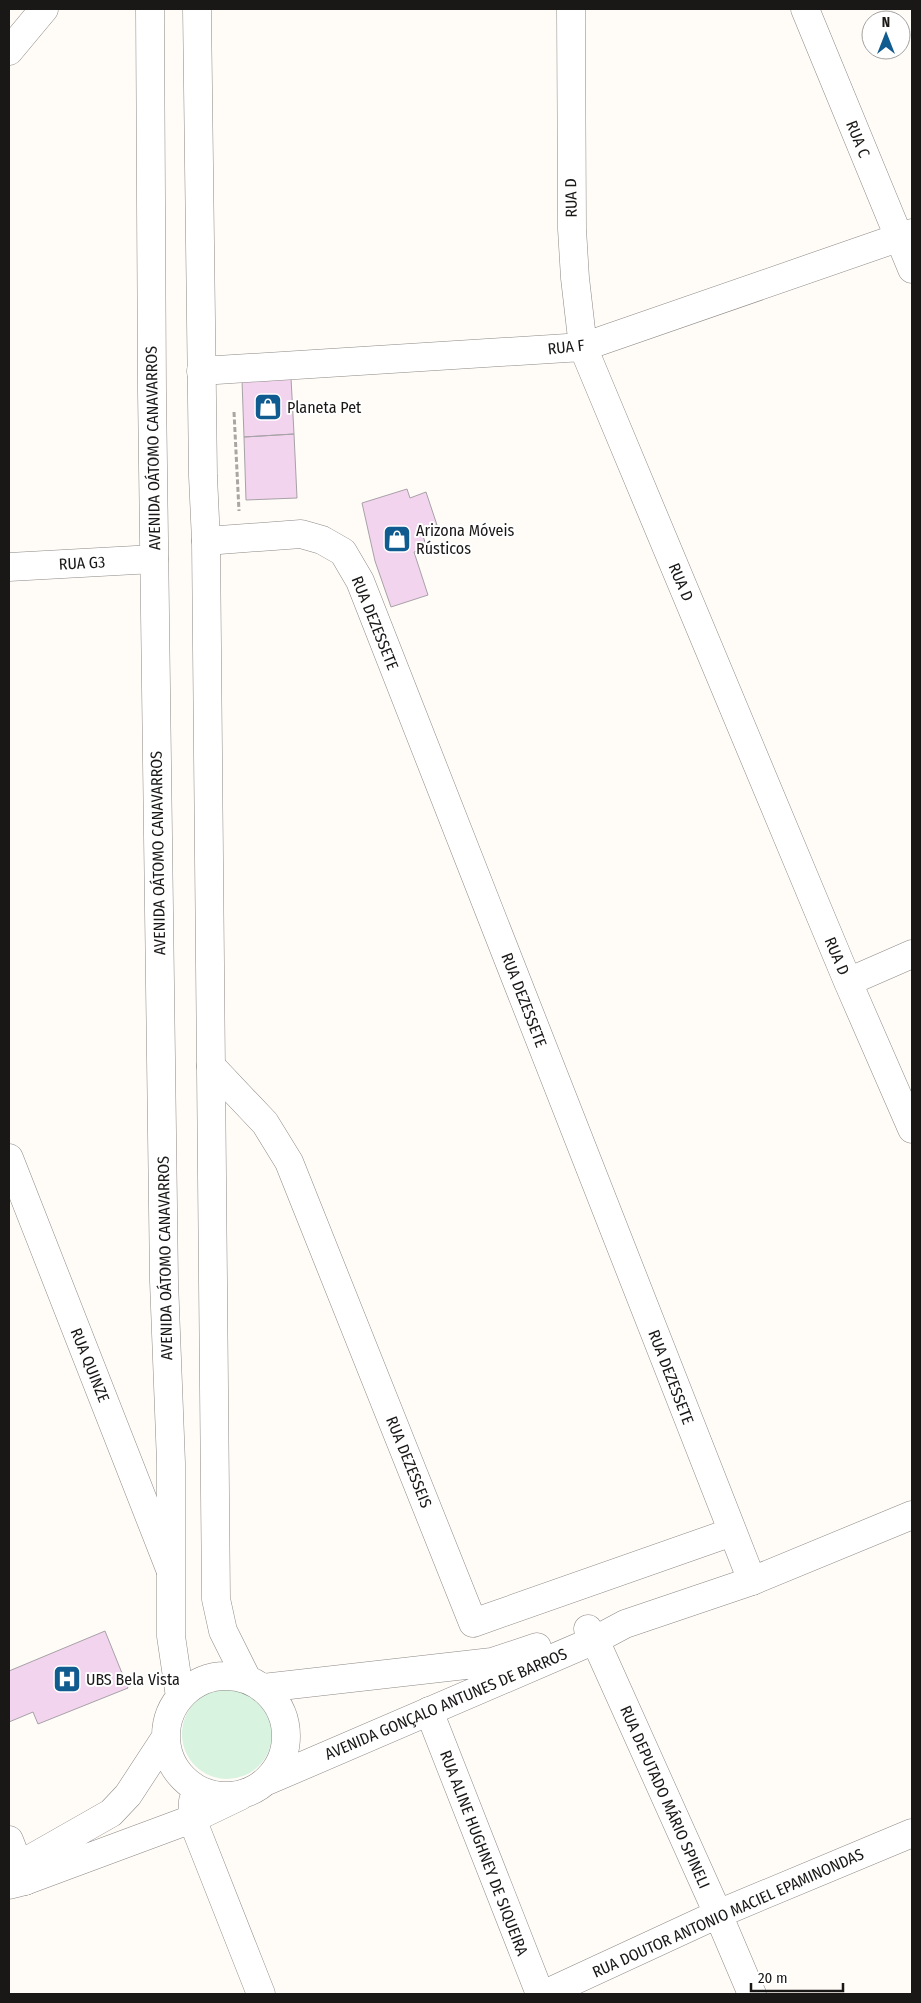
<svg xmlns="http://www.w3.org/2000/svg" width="921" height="2003" font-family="'Fira Sans Condensed',sans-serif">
<rect width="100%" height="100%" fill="#fffbf7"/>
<path fill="#d8f3e0" d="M182 1734a45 45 0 1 1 90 0a45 45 0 1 1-90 0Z"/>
<path fill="#f3d4ee" stroke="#a6a2a6" d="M291,378l3,56 -50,3 -2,-57z
M294,434l3,64 -51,2 -2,-63z
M407,489l3,9 16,-6 11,33 -16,5 6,18 -13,4 14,43 -37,12 -16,-46 -13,-58z
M105,1631l23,57 -90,36 -5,-12 -24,10v-51z"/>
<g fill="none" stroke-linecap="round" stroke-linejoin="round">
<g stroke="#8d8986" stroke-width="29">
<path id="street" d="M571,9l1,220 3,49 8,69 265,635 64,147
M805,9l107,260
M9,51l35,-42
M201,371l382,-24 329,-114
M206,541l95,-7 21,6 21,12 17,29 392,1000
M9,567l145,-8
M848,982l64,-28
M211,1066l54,57 24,39 184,461 259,-91
M9,1158l161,411
M588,1629l7,11 123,274 34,80
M429,1711l111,283
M9,1840l16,41
M545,1994l173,-80 194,-81"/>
</g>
<g stroke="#8d8986" stroke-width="29">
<path id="secondary" d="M150,9l2,382 12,890 7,182v173l9,61
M197,9l6,467 3,65 10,1058 7,32 24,48
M166 1736a60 60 0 1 1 120 0a60 60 0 1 1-120 0Z
M263,1688l229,-26 45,-15
M267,1781l328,-141 30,-16 127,-43 160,-66
M193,1801l-1,18 69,175
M9,1871l102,-58 17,-18 38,-58
M9,1885l16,-4 167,-62 48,-23"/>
</g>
<path stroke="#a8a5a2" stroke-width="3" stroke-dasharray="5 2.5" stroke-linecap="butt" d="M234,412l5,99"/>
<use href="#street" stroke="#fff" stroke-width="28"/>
<use href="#secondary" stroke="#fff" stroke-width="28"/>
</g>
<defs>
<g id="shop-square" transform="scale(1.4375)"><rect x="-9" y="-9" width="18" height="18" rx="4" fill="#105b8f" stroke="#fff"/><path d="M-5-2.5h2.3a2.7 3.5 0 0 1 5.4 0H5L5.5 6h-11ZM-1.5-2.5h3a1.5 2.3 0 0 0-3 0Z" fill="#fff"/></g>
<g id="hospital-square" transform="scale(1.4375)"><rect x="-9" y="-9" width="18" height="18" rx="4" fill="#105b8f" stroke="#fff"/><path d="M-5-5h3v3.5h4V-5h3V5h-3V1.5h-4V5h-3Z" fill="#fff"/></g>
</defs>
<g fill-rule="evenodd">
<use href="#shop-square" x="268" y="407"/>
<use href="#shop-square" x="397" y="539"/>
<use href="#hospital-square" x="67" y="1679"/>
</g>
<g text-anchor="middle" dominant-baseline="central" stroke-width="4" stroke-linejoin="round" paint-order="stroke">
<g font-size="16" fill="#1a1817" stroke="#fff">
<text transform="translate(858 139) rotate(68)">RUA C</text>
<text transform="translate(571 198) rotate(-91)">RUA D</text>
<text transform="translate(566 347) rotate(-6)">RUA F</text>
<text transform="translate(153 448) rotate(-91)">AVENIDA OÁTOMO CANAVARROS</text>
<text transform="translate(82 563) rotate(-3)">RUA G3</text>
<text transform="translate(681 582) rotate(67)">RUA D</text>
<text transform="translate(375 623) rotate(68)">RUA DEZESSETE</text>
<text transform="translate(158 853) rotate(-91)">AVENIDA OÁTOMO CANAVARROS</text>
<text transform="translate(837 956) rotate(67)">RUA D</text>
<text transform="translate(524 1000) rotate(69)">RUA DEZESSETE</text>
<text transform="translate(165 1258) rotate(-91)">AVENIDA OÁTOMO CANAVARROS</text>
<text transform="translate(90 1365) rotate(68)">RUA QUINZE</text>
<text transform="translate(671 1377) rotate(69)">RUA DEZESSETE</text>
<text transform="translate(409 1462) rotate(68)">RUA DEZESSEIS</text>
<text transform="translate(446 1704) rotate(-23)">AVENIDA GONÇALO ANTUNES DE BARROS</text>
<text transform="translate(665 1797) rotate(66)">RUA DEPUTADO MÁRIO SPINELI</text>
<text transform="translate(484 1853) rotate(69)">RUA ALINE HUGHNEY DE SIQUEIRA</text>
<text transform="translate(728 1913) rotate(-24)">RUA DOUTOR ANTONIO MACIEL EPAMINONDAS</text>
</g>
<g font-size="16" fill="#1a1817" stroke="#fff" text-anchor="start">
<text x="287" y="407">Planeta Pet</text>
<text x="416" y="530">Arizona Móveis<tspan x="416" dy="18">Rústicos</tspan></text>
<text x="86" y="1679">UBS Bela Vista</text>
</g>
</g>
<rect width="921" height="2003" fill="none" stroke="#1a1817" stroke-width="20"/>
<g transform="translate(886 35)"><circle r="24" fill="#ffffff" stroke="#a3a3a2"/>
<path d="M0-4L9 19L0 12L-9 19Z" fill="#105b8f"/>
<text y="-8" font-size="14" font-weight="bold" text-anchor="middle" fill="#1a1817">N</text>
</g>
<path d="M751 1983v8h92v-8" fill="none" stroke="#1a1817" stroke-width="2.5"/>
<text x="758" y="1983" font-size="15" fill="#1a1817" stroke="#ffffff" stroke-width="4" paint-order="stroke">20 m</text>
</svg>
